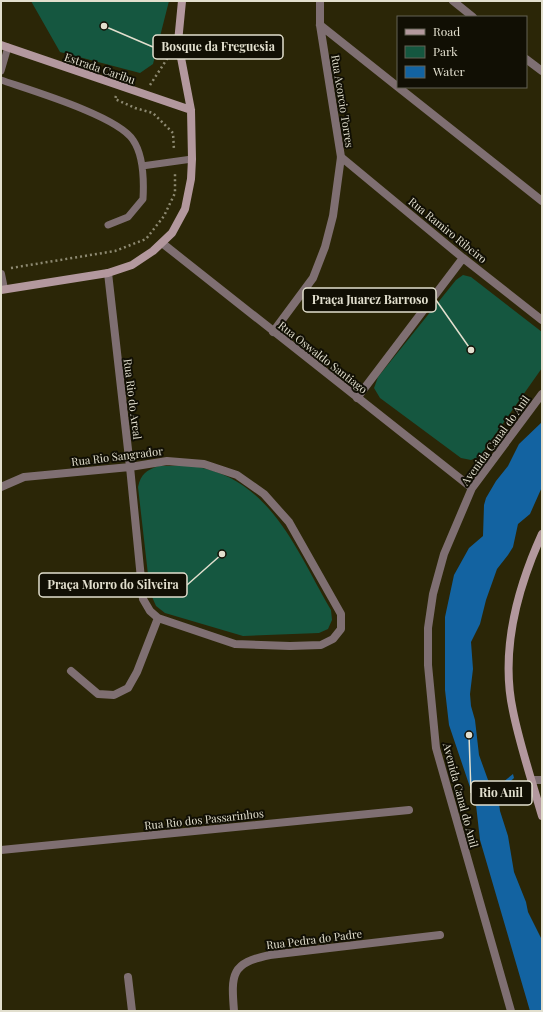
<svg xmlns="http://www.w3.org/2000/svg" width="543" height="1012" font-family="'Playfair Display',serif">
<rect width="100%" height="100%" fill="#2b2607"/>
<path fill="#155740" d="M31,1h138l-16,63 -13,9 -80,-21z
M463,275l8,2 71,55v36l-62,88 -9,4 -10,-2 -81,-60 -6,-10 4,-11 78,-97z
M159,466c12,0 27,-1 39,1 74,14 99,85 133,143l1,10 -4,9 -9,4 -76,3 -78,-23 -9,-7 -6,-14 -12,-105c3,-13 8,-17 21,-21z"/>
<path fill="#1363a1" d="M542,422v65l-12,27 -12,10 -5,23 -5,8 -11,14 -11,31 -6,24 -9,18 2,27 -3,25 1,12 4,14 4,35 13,36 21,-17 1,4 -14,13 -2,5 2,15 8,25 6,36 12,30 2,10 14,28v71h-12l-50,-171 -4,-35 -27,-80 -4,-35v-73l9,-42 15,-27 14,-12 1,-31 2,-7 10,-17 12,-15 11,-22z"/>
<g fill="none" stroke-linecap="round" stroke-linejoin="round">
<path stroke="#8d8971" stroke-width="2.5" stroke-dasharray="2 3" stroke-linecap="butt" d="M150,85l17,-26 1,-4
M116,96l-1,3 20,9 18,5 20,20 1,17
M11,268l104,-17 31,-12 18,-23 11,-23v-20"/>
<path stroke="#7f6f72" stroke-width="7" d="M1,71l7,-24
M1,80c29,10 117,36 132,60 11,16 11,41 10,59l-15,18 -20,8
M142,166l50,-7"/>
<path stroke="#7f6f72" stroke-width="8" d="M453,1l20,16
M320,25l78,62
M526,59l16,12
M398,87l144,114
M341,157l122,101 79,62
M162,243l310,245
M1,274l3,15
M273,332l40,-54 12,-31 8,-31 8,-59 -21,-132v-24
M357,398l106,-140
M1,487l23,-10 106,-10 37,-6 37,3 33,11 27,19 25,28 52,92v15l-8,10 -12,6 -31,1 -55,-2 -77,-26 -8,-7 -7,-12 -13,-132 -22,-194
M71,671l27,23 16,1 14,-7 9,-16 21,-54
M531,780h11
M1,850l408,-40
M128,977l4,34
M234,1011c-3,-37 -3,-48 36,-56l170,-20
M511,1011l-75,-263 -8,-83v-37l5,-34 11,-40 28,-66 70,-94"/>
<path stroke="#b3989e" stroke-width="8" d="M1,45l190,65
M1,290l107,-17 24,-8 21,-14 19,-18 13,-24 6,-30 1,-20 -1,-49 -13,-68 4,-41
M542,534c-25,55 -42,117 -29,177 7,35 19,70 29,105"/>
</g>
<g text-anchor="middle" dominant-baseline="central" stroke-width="4" stroke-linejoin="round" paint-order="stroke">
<g font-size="11" fill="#e2dfce" stroke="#110f04">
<text transform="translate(100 68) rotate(19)">Estrada Caribu</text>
<text transform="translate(343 101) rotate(81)">Rua Acorcio Torres</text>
<text transform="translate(448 230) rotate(39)">Rua Ramiro Ribeiro</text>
<text transform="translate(323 357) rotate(38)">Rua Oswaldo Santiago</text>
<text transform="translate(133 399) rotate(83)">Rua Rio do Areal</text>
<text transform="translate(495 440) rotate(-54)">Avenida Canal do Anil</text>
<text transform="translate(117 456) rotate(-7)">Rua Rio Sangrador</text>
<text transform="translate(461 795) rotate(75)">Avenida Canal do Anil</text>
<text transform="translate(204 819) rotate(-6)">Rua Rio dos Passarinhos</text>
<text transform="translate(314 939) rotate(-7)">Rua Pedra do Padre</text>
</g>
</g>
<path fill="none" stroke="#e2dfce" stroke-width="1.5" d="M104 26L153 47M471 350L436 300M222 554L187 585M469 735L471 793"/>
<g fill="#e2dfce" stroke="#110f04" stroke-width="1.5">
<circle cx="104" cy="26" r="4"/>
<circle cx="471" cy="350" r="4"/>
<circle cx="222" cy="554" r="4"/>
<circle cx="469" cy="735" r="4"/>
</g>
<g fill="#110f04" stroke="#e2dfce" stroke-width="1.5">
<rect x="153" y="35" width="130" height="24" rx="4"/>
<rect x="303" y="288" width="133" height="24" rx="4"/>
<rect x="39" y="573" width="148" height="24" rx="4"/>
<rect x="471" y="781" width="61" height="24" rx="4"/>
</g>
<g font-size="12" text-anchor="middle" font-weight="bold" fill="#e2dfce">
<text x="218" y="51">Bosque da Freguesia</text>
<text x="370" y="304">Praça Juarez Barroso</text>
<text x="113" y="589">Praça Morro do Silveira</text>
<text x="501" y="797">Rio Anil</text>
</g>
<rect width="543" height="1012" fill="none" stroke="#e2dfce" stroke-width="4"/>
<rect x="397" y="16" width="130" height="72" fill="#110f04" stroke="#656255"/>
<rect x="405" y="29" width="20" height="6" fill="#b3989e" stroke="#656255"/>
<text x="433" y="36" font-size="12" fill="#e2dfce">Road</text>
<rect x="405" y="46" width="20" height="12" fill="#155740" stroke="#656255"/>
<text x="433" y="56" font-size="12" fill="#e2dfce">Park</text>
<rect x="405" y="66" width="20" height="12" fill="#1363a1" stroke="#656255"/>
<text x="433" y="76" font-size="12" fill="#e2dfce">Water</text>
</svg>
